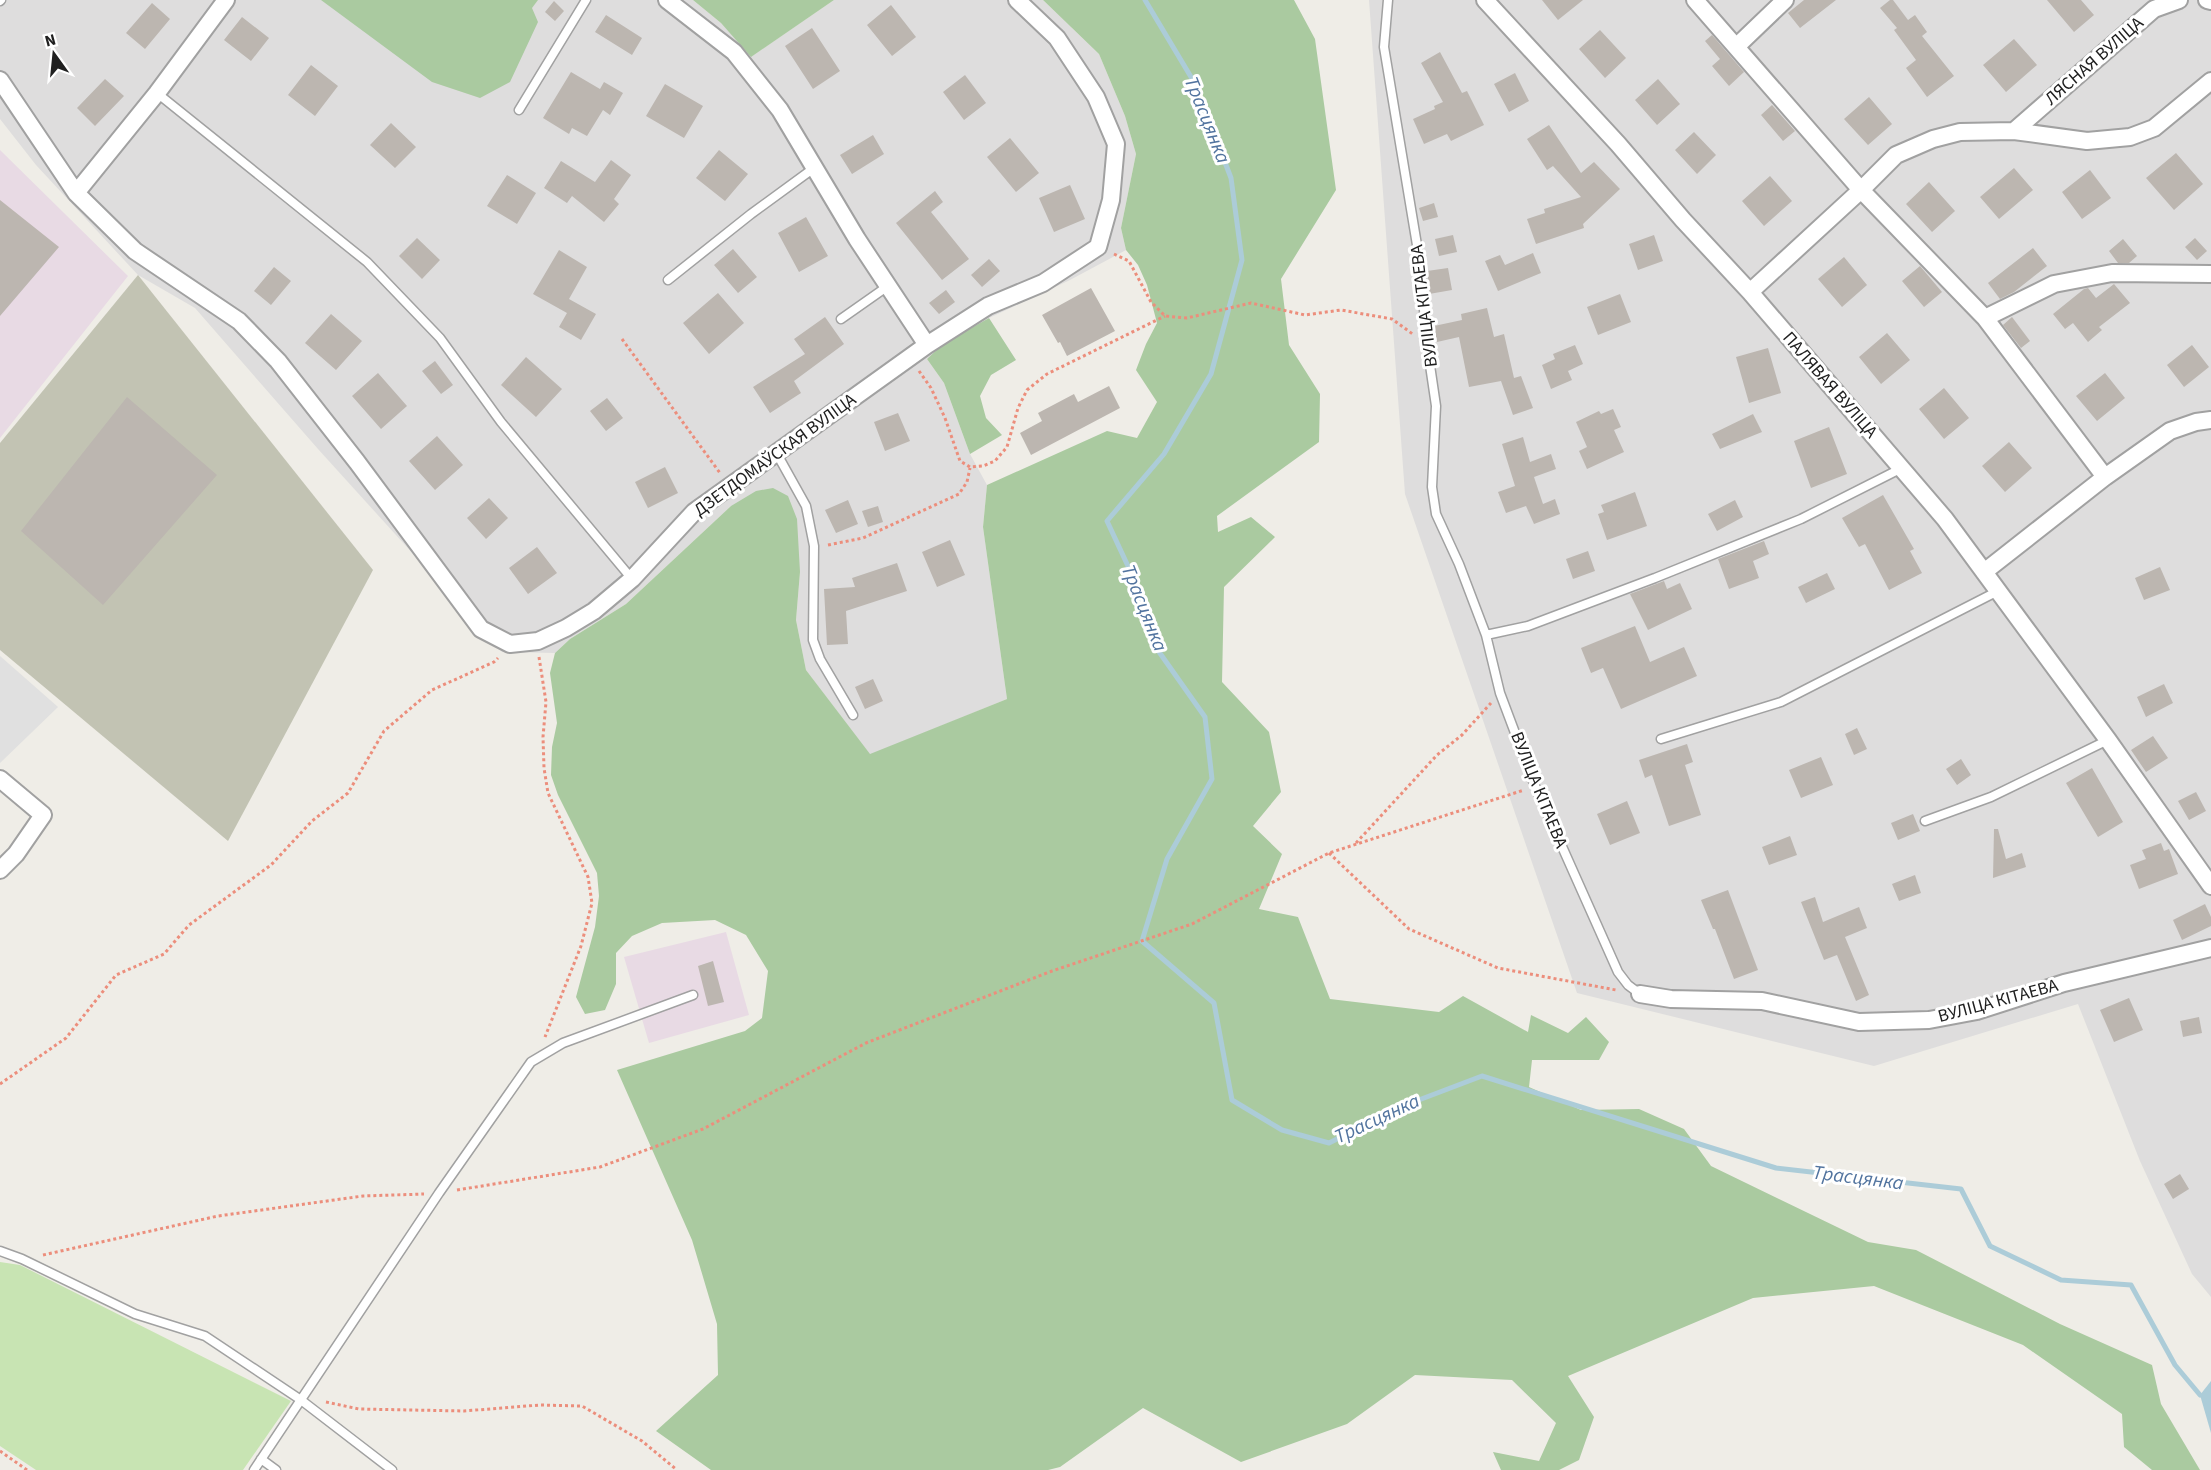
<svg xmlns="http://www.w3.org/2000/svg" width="2211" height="1470" font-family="'Source Sans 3',sans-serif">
<rect width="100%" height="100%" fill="#efede7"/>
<path fill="#dedddd" d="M0,0h693l28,23 31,33 82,-56h209l56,54 26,62 11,38 -15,74 5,22 -56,30 -81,38 -62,41 17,24 26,71 17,31 -4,42 24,172 -137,56 -64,-85 -10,-50 4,-48 -69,-66 -105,98 -56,35 -15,14 -53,-1 -184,-203 -123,-141 -57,-33 -102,-110 -36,-46z
M1369,0h842v1297l-19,-23 -52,-113 -62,-157 -204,62 -297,-73 -172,-499z"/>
<path fill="#e8dae4" d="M0,150l128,126 -128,162z
M726,932l23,83 -100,28 -25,-86z"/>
<path fill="#c2c3b3" d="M138,275l235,295 -145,271 -228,-191v-207z"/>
<path fill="#c8e4b3" d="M0,1262l20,3 271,136 -48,69h-207l-36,-24z"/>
<path fill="#aacaa0" d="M321,0h217l-6,8 6,14 -28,60 -30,16 -48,-16z
M693,0h141l-83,57 -30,-34z
M1043,0h251l21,39 21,151 -55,89 8,66 31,49 -1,48 -102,74 1,16 33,-15 24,20 -51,50 -2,95 47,50 12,60 -28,34 29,28 -23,55 39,8 32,82 109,13 24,-16 65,36 3,-17 37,18 18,-16 23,25 -10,18h-67l-3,27 52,23 58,-1 45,20 27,37 157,76 48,8 144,74 92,41 9,39 39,66h-48l-28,-23 -2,-33 -99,-69 -149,-59 -121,12 -185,78 26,41 -15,43 -20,10h-58l-8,-18 46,9 17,-38 -44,-43 -97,-5 -68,49 -106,38 -98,-54 -83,59 -12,3h-337l-55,-39 62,-56 -1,-51 -25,-84 -75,-170 128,-39 17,-13 6,-47 -22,-36 -31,-15 -53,3 -30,13 -16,17v31l-11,26 -20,4 -9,-17 19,-70 4,-31 -2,-23 -39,-78 -7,-20 1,-28 5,-24 -7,-50 5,-20 15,-14 56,-35 105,-98 25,-15 17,-3 15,8 9,23 3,53 -4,48 10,50 64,84 137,-55 -24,-172 4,-42 120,-54 30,7 20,-36 -21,-32 10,-26 11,-21 -10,-38 -9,-20 -12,-15 -5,-22 15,-74 -11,-38 -26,-62z
M989,318l27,42 -25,15 -11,21 6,22 16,17 -32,19 -26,-71 -17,-24 16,-15z"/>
<path fill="#e0e0e0" d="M0,656l58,51 -58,56z"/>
<path fill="#acccd8" d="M2211,1381v52l-11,-38z"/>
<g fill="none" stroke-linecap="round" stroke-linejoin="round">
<path stroke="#acccd8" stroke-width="5" d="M1145,0l49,82 37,96 11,82 -31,114 -47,80 -57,67 27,58 23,70 48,68 7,62 -45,80 -25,82 72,62 18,97 50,30 47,13 74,-37 79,-30 294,92 185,21 29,57 71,34 70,5 44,80 25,30"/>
</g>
<path fill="#bcb6b0" d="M1542,0h41l-25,20z
M1804,0h32l-36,28 -12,-15z
M1890,0h3l15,20 7,-5 12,17 -5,4 32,40 -27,21 -21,-29 10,-8 -22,-30 3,-2 -17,-20z
M2047,0h34l13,15 -20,17z
M554,1l10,10 -9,10 -10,-9z
M152,3l18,16 -25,30 -19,-16z
M891,5l25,32 -24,19 -25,-31z
M606,15l36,23 -10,17 -37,-23z
M242,17l27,21 -18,23 -27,-21z
M812,28l28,43 -27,18 -28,-43z
M1600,30l26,28 -21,20 -26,-29z
M1712,35l32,37 -15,14 -17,-20 8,-7 -15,-18z
M2014,39l23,26 -31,27 -23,-27z
M1440,52l22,41 5,-2 17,34 -33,16 -4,-7 -23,10 -11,-25 22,-10 -1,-3 9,-4 -22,-39z
M311,65l27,21 -23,30 -27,-21z
M571,72l29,17 4,-7 19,11 -13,22 -7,-5 -16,26 -15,-8 -3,6 -26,-16z
M1515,73l14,28 -20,11 -15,-28z
M965,75l21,28 -22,17 -21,-28z
M105,79l19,17 -29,30 -18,-18z
M1658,79l22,25 -23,21 -22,-25z
M665,84l38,22 -19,32 -38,-22z
M1869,97l23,27 -24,21 -24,-26z
M1772,105l23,26 -12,10 -22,-26z
M391,123l25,24 -21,21 -25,-23z
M1549,125l32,48 13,-11 26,27 -37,35 1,4 -48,16 -9,-25 18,-6 -1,-4 37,-12 -28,-31 -6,4 -20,-31z
M1694,132l22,23 -19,19 -22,-24z
M873,135l11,19 -32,20 -12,-19z
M1010,138l29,35 -23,19 -29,-35z
M719,150l29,24 -23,27 -29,-23z
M2176,153l27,31 -29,26 -28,-32z
M611,160l20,15 -17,24 5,5 -15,18 -32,-26 -5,7 -23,-15 17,-27 34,21z
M2014,168l19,22 -34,29 -19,-22z
M2090,170l21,28 -29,21 -20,-27z
M507,175l29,18 -19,31 -30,-18z
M1770,176l22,25 -28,25 -22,-25z
M1929,182l26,29 -23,21 -26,-28z
M1070,185l15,34 -31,13 -15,-34z
M935,191l8,11 -12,10 38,47 -27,21 -46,-57z
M0,200l59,47 -59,69z
M1434,203l4,14 -15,4 -4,-13z
M806,217l22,39 -29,16 -21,-39z
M1453,235l4,17 -18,4 -4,-17z
M1654,235l9,26 -25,9 -9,-26z
M417,238l23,22 -18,19 -23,-23z
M2195,238l12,13 -10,9 -12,-13z
M2123,239l14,17 -8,7h-11l-9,-12z
M2033,248l14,18 -33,26 -14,7 -12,-16z
M733,249l24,28 -19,16 -24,-28z
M559,250l28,17 -18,32 27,15 -15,26 -22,-13 8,-14 -34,-19z
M1533,253l8,20 -43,18 -13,-30 15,-6 5,10z
M1844,257l23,28 -25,22 -24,-28z
M989,259l11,12 -18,16 -11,-12z
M1920,266l22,26 -18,15 -22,-26z
M274,267l17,14 -20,24 -17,-14z
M1448,268l4,22 -23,4 -2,-23z
M2114,284l16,19 -31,24 3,3 -14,12 -15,-19 -8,6 -12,-15 31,-25 4,-1 8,10z
M1091,288l24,43 -48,25 -7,-14 -2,1 -16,-28z
M946,290l9,12 -16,12 -10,-11z
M718,293l26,30 -35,31 -26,-31z
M1620,294l11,28 -33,13 -11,-28z
M1487,308l7,29 10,-3 10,44 7,-2 12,32 -20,7 -12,-34 -32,6 -10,-50 -22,5 -3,-16 28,-6 -1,-6z
M331,314l31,27 -26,29 -31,-27z
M825,317l19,27 -50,37 7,12 -31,20 -17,-26 52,-33 -11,-15z
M2012,317l18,24 -9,7 -18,-23z
M1887,333l23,27 -29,24 -22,-27z
M1575,345l8,19 -15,7 4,9 -21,9 -9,-24 13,-6 -2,-5z
M2192,345l17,22 -25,20 -17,-22z
M1768,348l13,45 -32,10 -13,-46z
M526,357l36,32 -26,28 -35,-32z
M435,361l18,24 -12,9 -19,-23z
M378,373l29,33 -26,23 -29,-33z
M2105,373l20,25 -28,23 -21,-25z
M1109,386l11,22 -89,47 -11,-22 22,-12 -4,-8 36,-19 4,8z
M1944,388l25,30 -25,21 -25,-30z
M127,397l90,78 -114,130 -82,-74z
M607,398l16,20 -17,13 -16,-20z
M1613,409l8,18 -7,3 10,22 -37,17 -8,-18 8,-4 -11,-25 23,-11 2,3z
M898,413l12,28 -25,10 -11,-29z
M1753,414l9,18 -42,17 -8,-15z
M1829,427l18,47 -36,14 -17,-47z
M437,436l26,29 -28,25 -26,-29z
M1523,437l7,25 21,-8 5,15 -22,8 9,27 12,-5 5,15 -26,10 -8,-18 -20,7 -8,-21 17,-6 -13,-42z
M2009,442l23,26 -27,24 -23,-26z
M665,467l13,26 -30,15 -13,-26z
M1635,492l12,34 -40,14 -9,-26 6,-2 -3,-7z
M1883,495l31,54 -4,2 12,22 -33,17 -24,-46 -6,3 -17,-29z
M489,498l19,20 -22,21 -19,-21z
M848,500l10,24 -22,9 -11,-23z
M1735,500l8,17 -26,14 -9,-17z
M878,506l5,16 -15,5 -6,-16z
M950,540l15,35 -28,12 -15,-35z
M1764,541l5,13 -16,7 6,17 -30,11 -11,-30z
M537,547l20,26 -29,21 -19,-26z
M1588,551l7,20 -22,8 -7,-20z
M897,563l10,28 -61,20 2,33 -21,1 -3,-56 31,-2 -3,-9z
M2160,567l10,23 -26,10 -9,-22z
M1827,573l8,16 -29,14 -8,-16z
M1664,581l3,8 13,-6 12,26 -44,21 -18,-36z
M1635,626l15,36 34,-15 13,29 -76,33 -18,-41 -12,5 -10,-25z
M873,679l10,22 -18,8 -10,-22z
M2164,684l9,19 -27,14 -9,-20z
M1857,728l10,21 -13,6 -9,-21z
M2153,736l15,22 -22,14 -15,-22z
M1687,744l6,18 -8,3 16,50 -32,11 -17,-51 -7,3 -6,-18z
M1821,757l12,28 -32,13 -12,-28z
M1961,759l10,16 -14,10 -11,-16z
M2092,768l31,54 -25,15 -32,-54z
M2196,792l10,19 -17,9 -11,-19z
M1627,801l13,32 -30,12 -13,-31z
M1913,814l7,17 -22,9 -7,-17z
M1994,829h4l8,30 16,-6 4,14 -33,11z
M1790,836l7,19 -28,10 -7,-18z
M2161,843l3,8 5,-2 9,25 -39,15 -9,-24 16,-6 -4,-9z
M1915,875l6,18 -22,8 -7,-17z
M1728,890l30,80 -24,9 -19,-50h-2l-12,-29z
M1815,897l8,25 36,-15 8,21 -22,9 24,58 -13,6 -19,-46 -13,5 -23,-58z
M2205,904l6,13v9l-29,14 -9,-20z
M713,961l11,41 -16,4 -10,-40z
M2129,998l14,32 -29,12 -14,-32z
M2199,1017l3,16 -19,4 -3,-16z
M2180,1174l9,15 -16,10 -9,-15z"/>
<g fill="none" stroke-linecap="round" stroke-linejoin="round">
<g stroke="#a1a1a1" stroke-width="11">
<path id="service" d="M1388,0l-4,47 36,216 7,82 9,61 -4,81 4,27 23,50 27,71 14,58 35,93 83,186 10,13 12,9
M0,1l1,-1
M157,93l210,169 73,76 61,84 131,157
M519,110l67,-110
M668,280l83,-66 63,-46
M841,319l47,-33
M777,454l29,52 8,40 -1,94 7,19 33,56
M1486,635l42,-9 127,-48 146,-59 101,-51
M1661,739l120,-37 217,-111
M1925,821l66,-24 117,-57
M0,1251l22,8 113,55 70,22 96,64 91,70
M261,1459l15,11
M254,1470l185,-277 92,-131 32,-19 130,-48"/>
</g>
<g stroke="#a1a1a1" stroke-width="20">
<path id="minor" d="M667,0l67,52 46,58 77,129 70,106
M1485,0l133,144 65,76 67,72 195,227 163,221 103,146
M1695,0l166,190 124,128 120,159
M2207,0l4,1
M1737,46l48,-46
M0,80l76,113 59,58 104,70 39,40 79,101 124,167 29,15 28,-3 28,-13 28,-17 38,-32 62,-67 233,-167 61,-39 55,-23 55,-36 13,-47 5,-56 -20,-47 -39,-59 -40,-38
M2014,131l140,-122 25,-9
M76,193l81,-100 69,-93
M1750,292l111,-102 35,-35 37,-16 27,-7 54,-1 73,10 43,-4 24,-9 57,-47
M1985,318l69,-34 58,-11 99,1
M1984,572l121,-95 65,-46 26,-9 15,-2
M0,779l43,36 -27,39 -16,16
M1640,994l31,5 91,2 97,21 70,-2 48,-9 87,-28 147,-35"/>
</g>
<path stroke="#ec8e7c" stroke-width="3" stroke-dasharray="3 3" stroke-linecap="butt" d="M1114,254l15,7 22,41 14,14 22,2 64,-15 54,12 36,-5 51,9 22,16
M622,339l98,134
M919,371l12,17 14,30 15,43 10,6 13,-1 12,-5 12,-14 11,-39 9,-18 20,-16 118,-58
M828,545l35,-7 96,-44 8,-12 3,-14
M539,657l7,45 -3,35 1,31 4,25 40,84 4,26 -11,43 -36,91
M1356,843l81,-88 25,-20 29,-32
M1329,853l80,76 89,39 118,22
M0,1084l66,-46 50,-63 48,-21 25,-29 82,-60 41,-44 36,-28 36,-62 48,-41 62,-28 4,-4
M457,1190l143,-23 103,-38 163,-86 186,-72 140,-47 137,-71 195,-63
M43,1255l175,-39 145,-20 61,-2
M326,1402l33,7 105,2 76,-6 42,1 60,35 35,29
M0,1451l27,19"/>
<use href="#service" stroke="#fff" stroke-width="8"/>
<use href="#minor" stroke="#fff" stroke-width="16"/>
</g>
<g text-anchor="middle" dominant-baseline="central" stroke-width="6" stroke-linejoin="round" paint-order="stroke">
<g font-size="18" fill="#202020" stroke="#fff">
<text transform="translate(2094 61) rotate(-41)">ЛЯСНАЯ ВУЛІЦА</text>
<text transform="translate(1424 306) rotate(-97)">ВУЛІЦА КІТАЕВА</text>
<text transform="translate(1830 385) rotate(49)">ПАЛЯВАЯ ВУЛІЦА</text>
<text transform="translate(775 455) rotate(-36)">ДЗЕТДОМАЎСКАЯ ВУЛІЦА</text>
<text transform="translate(1539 790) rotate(68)">ВУЛІЦА КІТАЕВА</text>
<text transform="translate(1998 1001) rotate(-15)">ВУЛІЦА КІТАЕВА</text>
</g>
<g font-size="20" font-style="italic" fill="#52749f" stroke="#fff">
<text transform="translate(1207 120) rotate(68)">Трасцянка</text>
<text transform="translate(1144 608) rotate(68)">Трасцянка</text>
<text transform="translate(1377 1119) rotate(-25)">Трасцянка</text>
<text transform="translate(1858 1178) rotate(7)">Трасцянка</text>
</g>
</g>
<g transform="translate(54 54) rotate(345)" stroke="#ffffff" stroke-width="4.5" paint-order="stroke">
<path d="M0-4.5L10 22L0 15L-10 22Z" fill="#202020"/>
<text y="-9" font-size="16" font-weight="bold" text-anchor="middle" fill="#202020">N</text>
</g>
</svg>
